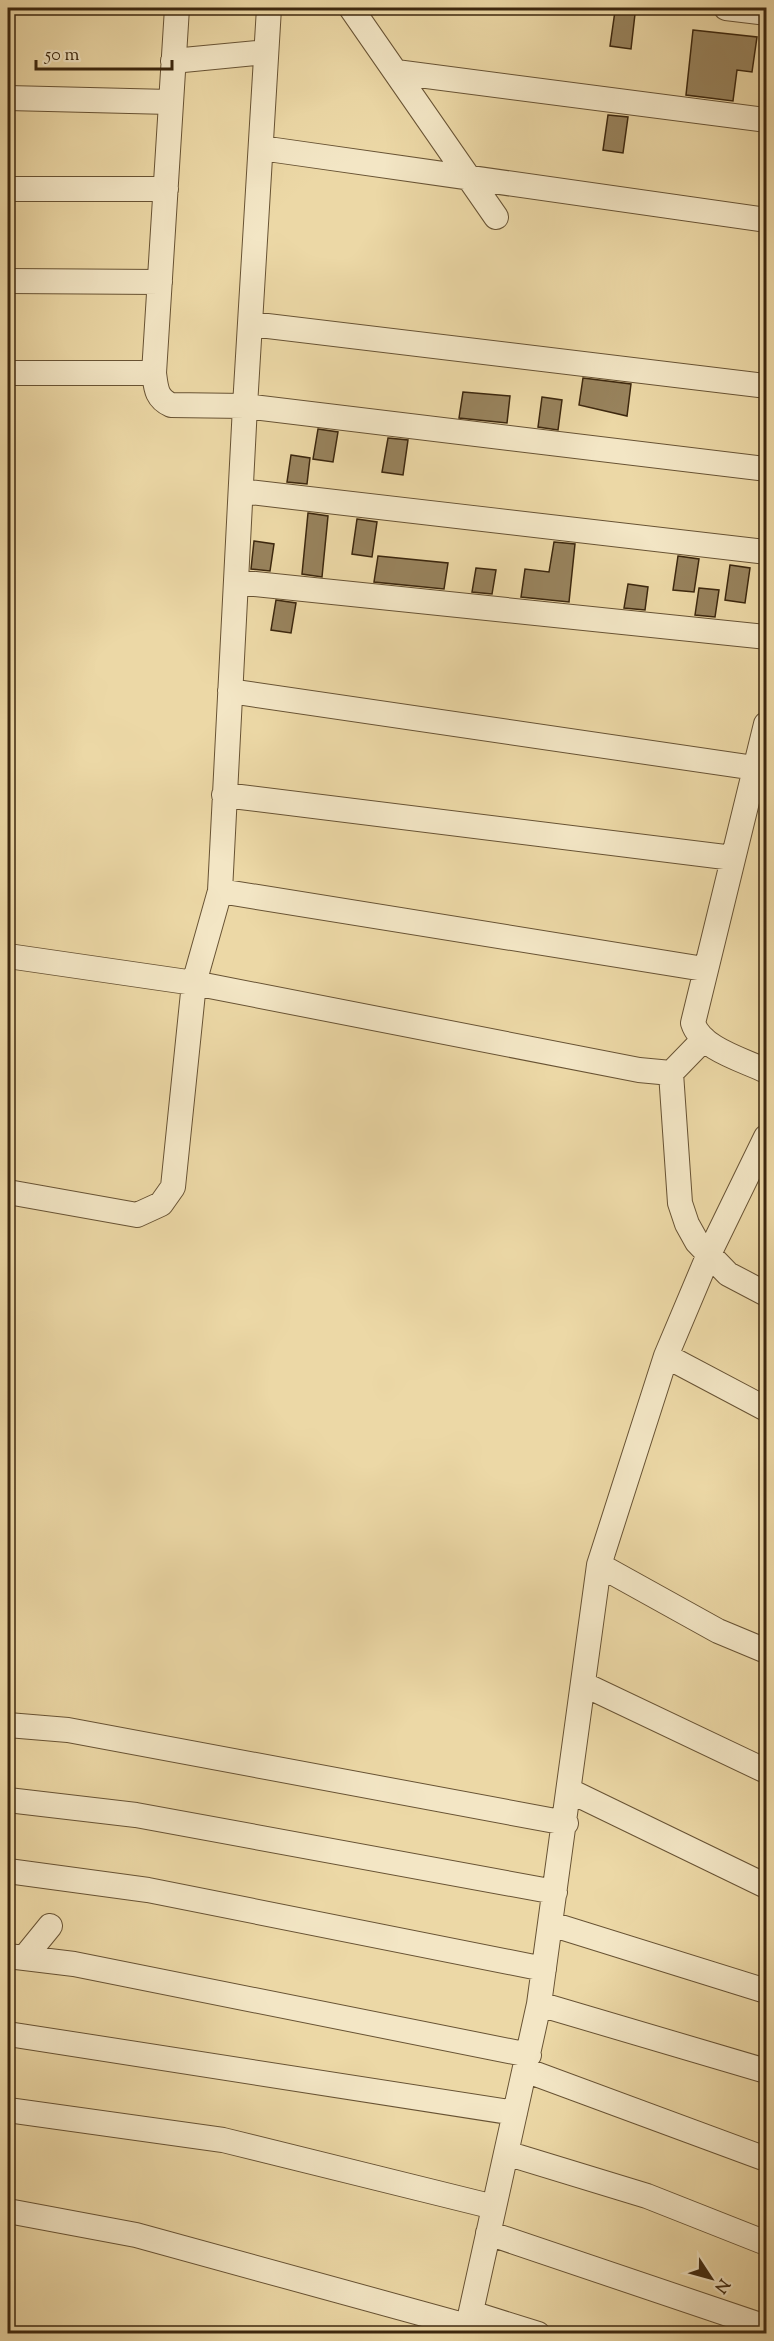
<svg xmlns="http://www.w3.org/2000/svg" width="774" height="2341" font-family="'Sorts Mill Goudy',serif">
<rect width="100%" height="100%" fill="#ecd8a6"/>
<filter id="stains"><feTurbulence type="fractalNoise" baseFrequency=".00333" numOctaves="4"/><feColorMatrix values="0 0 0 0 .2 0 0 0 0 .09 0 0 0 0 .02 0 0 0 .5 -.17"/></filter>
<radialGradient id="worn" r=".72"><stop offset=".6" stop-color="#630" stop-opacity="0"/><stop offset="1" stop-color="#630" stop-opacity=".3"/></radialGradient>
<path fill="#98835d" stroke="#3c270e" stroke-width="1.5" d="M615,11l20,3 -4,35 -21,-3z
M693,30l64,7 -5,35 -15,-2 -4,31 -47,-6z
M608,115l20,2 -5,36 -20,-3z
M583,378l48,6 -4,32 -48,-11z
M463,392l47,4 -3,27 -48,-5z
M542,397l20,3 -4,30 -20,-3z
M318,429l20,3 -5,30 -20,-3z
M388,438l20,2 -5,35 -21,-3z
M291,455l19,3 -3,26 -20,-2z
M308,513l20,3 -6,61 -20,-3z
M357,519l20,3 -5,35 -20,-3z
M254,541l20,3 -4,27 -19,-2z
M554,542l21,2 -6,58 -48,-5 4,-28 24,3z
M378,556l70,7 -4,26 -70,-7z
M678,556l21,3 -5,33 -21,-2z
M730,565l20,3 -5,35 -20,-3z
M476,568l20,2 -4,24 -20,-2z
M628,584l20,3 -3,23 -21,-2z
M699,588l20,2 -4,27 -20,-2z
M276,600l20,3 -5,30 -20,-3z"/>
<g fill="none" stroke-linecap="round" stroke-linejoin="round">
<g stroke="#685334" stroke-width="26">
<path id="minor" d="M351,8l145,209
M726,8l40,5
M173,61l93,-9
M396,72l370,48
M8,98l162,4
M261,148l505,72
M8,189h158
M8,281l152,1
M251,324l515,62
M8,373h146l23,-365
M154,373c2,15 2,25 17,32l74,1 521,63
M241,491l525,61
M236,582l530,55
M230,691l525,77
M766,724l-73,299c8,26 51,37 73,48
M224,795l509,63
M220,891l25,-485 24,-398
M8,956l186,27 445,87 32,3 33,-34
M671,1073l9,130 7,21 10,18 31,32 38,20
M8,1192l129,23 24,-11 12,-17 21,-204 26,-92 484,78
M666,1356l100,53
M599,1565l119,66 48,20
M585,1685l181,86
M8,1725l60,5 498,93
M570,1791l196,95
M8,1800l128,15 419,77
M8,1871l140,19 396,79
M551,1924l215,67
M8,1956l66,8 455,91
M24,1958l26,-32
M539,2004l227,67
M8,2034l507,79
M525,2070l241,89
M8,2110l215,30 271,67
M506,2153l141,43 119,47
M8,2211l128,24 331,91
M488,2233l278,94
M471,2313l67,21
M466,2334l73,-330 60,-439 67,-209 43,-102 57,-117"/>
</g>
<use href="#minor" stroke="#f3e6c5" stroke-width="24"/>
</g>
<rect width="774" height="2341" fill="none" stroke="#ecd8a6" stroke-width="30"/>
<rect x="9" y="9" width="756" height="2323" fill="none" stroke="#3c270e" stroke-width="3"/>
<rect x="15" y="15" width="744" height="2311" fill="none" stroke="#3c270e" stroke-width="1.5"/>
<g transform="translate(711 2278) rotate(126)" stroke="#f3e6c5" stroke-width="4.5" paint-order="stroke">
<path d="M0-4.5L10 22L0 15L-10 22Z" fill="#3c270e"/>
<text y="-9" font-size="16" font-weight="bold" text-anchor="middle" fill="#3c270e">N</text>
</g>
<path d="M36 60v9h136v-9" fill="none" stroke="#3c270e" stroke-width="3"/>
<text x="45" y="60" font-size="18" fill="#3c270e" stroke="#f3e6c5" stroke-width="4.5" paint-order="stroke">50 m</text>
<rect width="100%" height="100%" filter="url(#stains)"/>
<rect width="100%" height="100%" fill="url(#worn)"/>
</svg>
